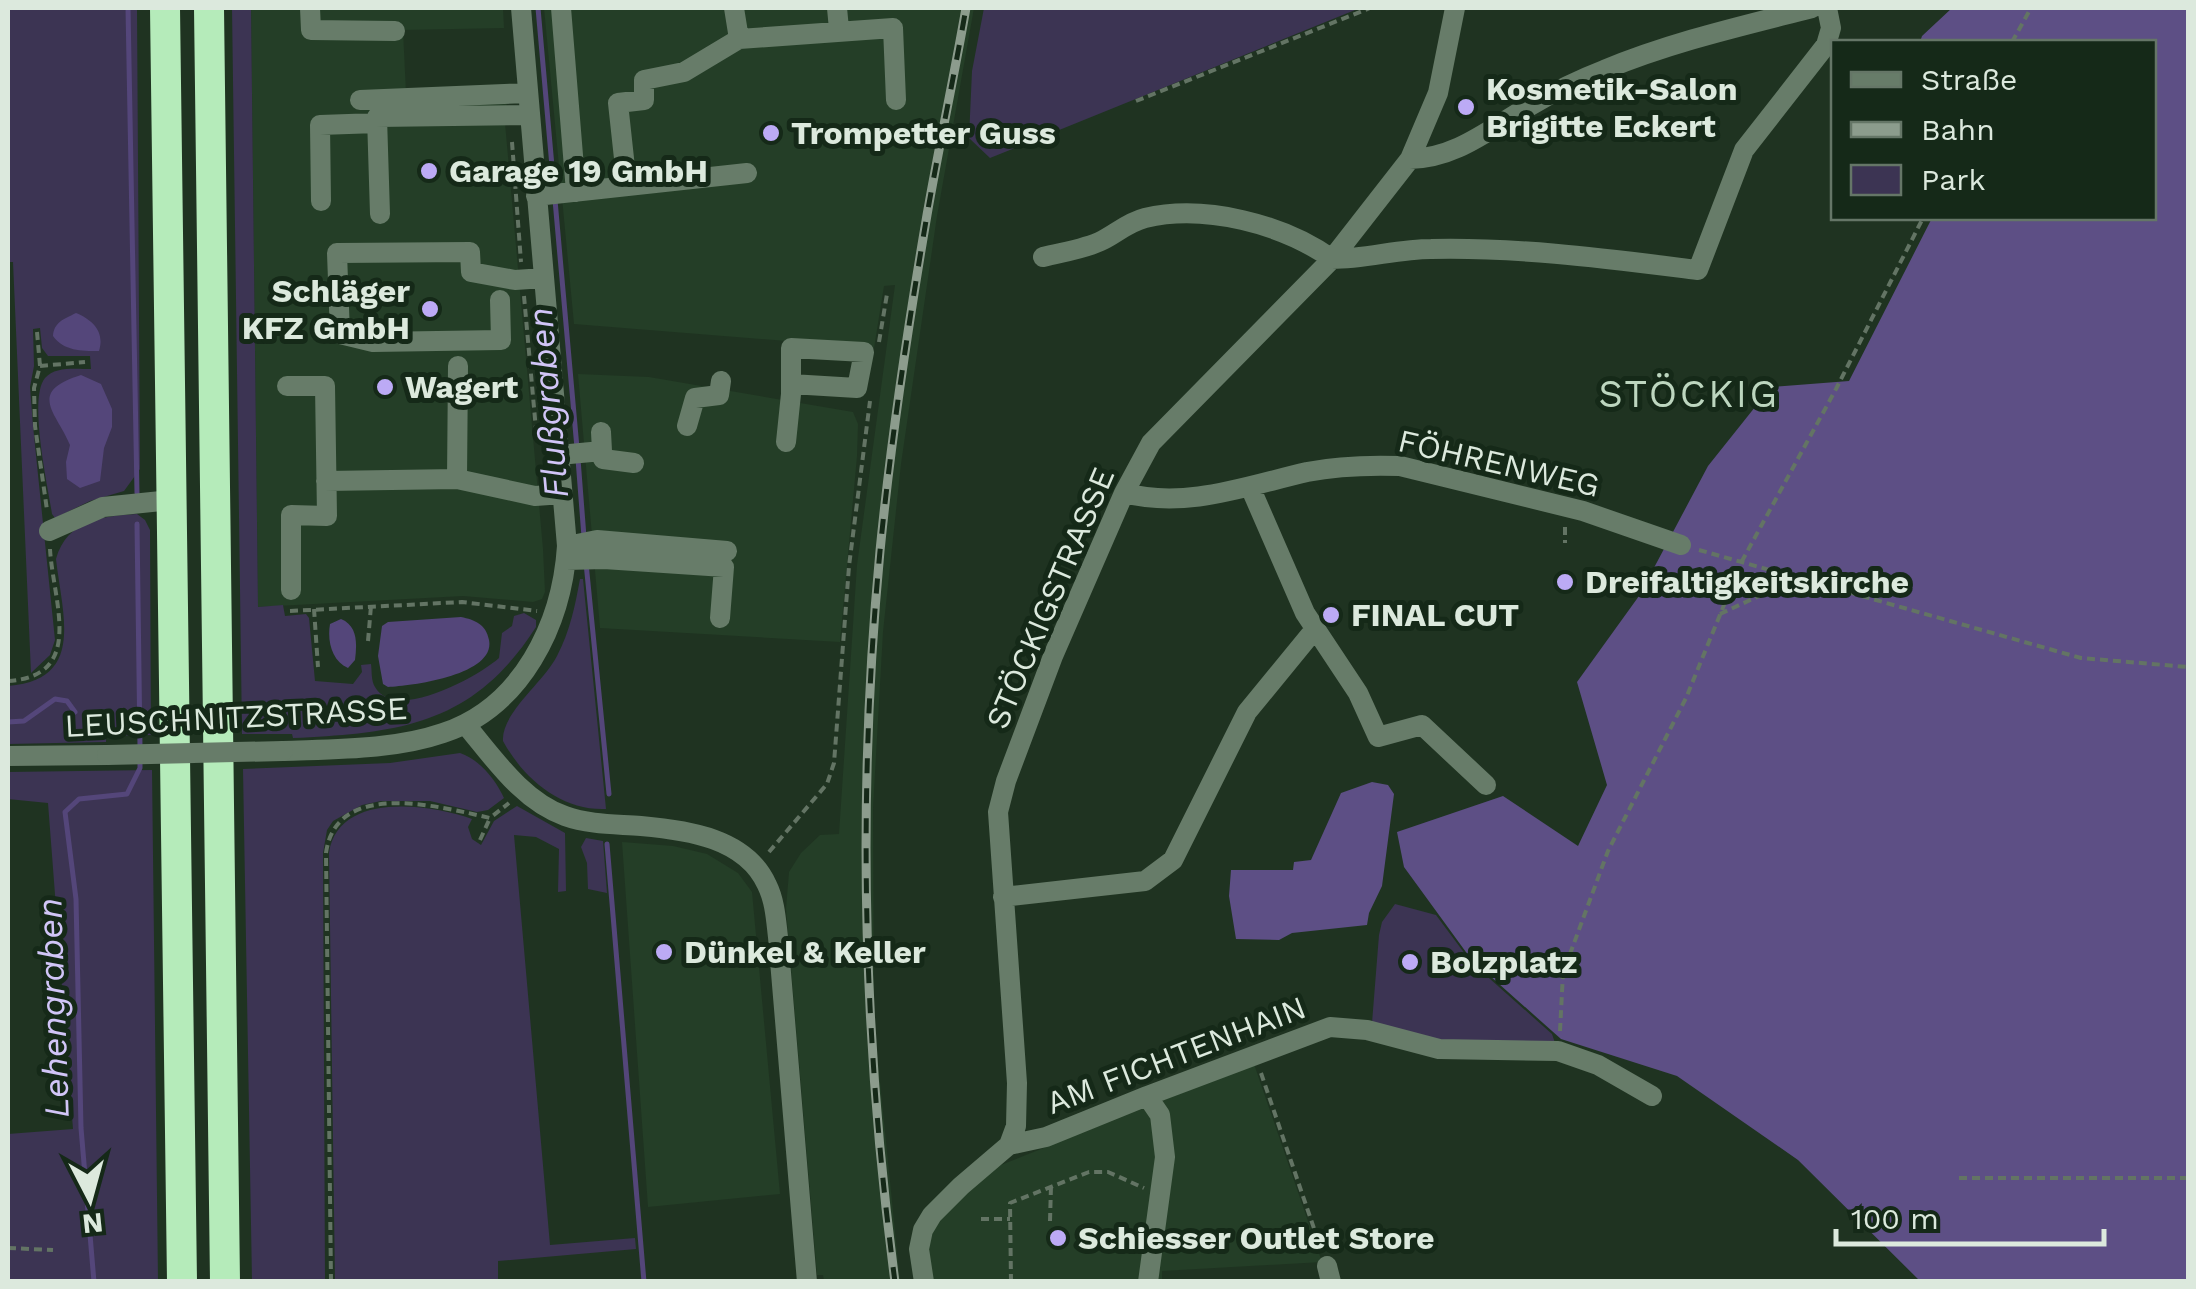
<svg xmlns="http://www.w3.org/2000/svg" width="2196" height="1289" font-family="'Work Sans',sans-serif">
<rect width="100%" height="100%" fill="#1f3321"/>
<path fill="#243e27" d="M251,8h252l1,20 -101,2 3,63 102,-2 -3,32 38,426 2,43 -3,7 -9,3 -70,-6 -205,11z
M544,8h430l-37,208 -36,248 -18,168 -10,176 1,214 26,259h-76l-1,-6h-6l-31,-366 3,-37 12,-19 19,-18 19,-1 18,-269 38,-280 -11,1 -10,62 -300,-24z
M578,374l71,3 204,35 5,12 -1,32 -17,186 -240,-14z
M622,842l51,4 34,8 31,19 14,19 28,302 -132,13z
M1254,1064l68,198 -160,9v10l-230,1 -5,-32 10,-30 54,-51z"/>
<path fill="#3c3453" d="M8,8h129l3,461 -16,22 -34,10 -35,17 -3,-4c-4,-27 -24,-116 -7,-136 10,-12 31,-9 46,-9l-1,-13h-42l-6,-8 -2,-20 -7,1 1,37 -4,21 3,39 22,214 -5,15 -19,18 -18,-411h-5z
M232,8h19l7,599 25,-2 2,11 21,-2 3,4 6,63 38,3 9,-12 -1,-7 10,-1c1,7 0,17 4,23 20,36 104,-11 124,-29l3,-25 10,-7 2,-10 10,-3 12,7v7c-62,97 -135,106 -243,111l-1,-4h-50z
M984,8h376l-370,150 -21,-20 3,-67z
M137,514l8,6 5,10 1,205 -45,1v6l-98,2v-58c78,-6 54,-72 48,-127 11,-39 46,-43 81,-45z
M580,579h3l23,230c-45,2 -83,-31 -103,-68 -2,-28 41,-59 54,-85 13,-25 18,-50 23,-77z
M460,753c19,6 36,27 44,45l-16,12 -11,2 -47,-11h-49l-19,4 -29,16 -6,9 -4,23 2,428h-73l-9,-512 147,-6z
M152,770l6,511h-150v-147l65,-5 -25,-326 -40,-4v-27z
M517,806l48,27 1,58 -8,1 1,-43 -23,-12 -22,-2 36,410 85,-7 1,11 -138,12v20h-163l-6,-428c9,-62 101,-49 143,-34l-4,8 4,12 9,6 13,-24z
M586,838l17,3 4,52 -19,-4 -1,-26 -6,-16z
M1395,904l41,11 35,47 81,72 4,12 -115,-4 -69,-19 7,-88 3,-13z"/>
<path fill="#5d4f85" d="M1952,8h236v1273h-268l-122,-121 -121,-84 -116,-37 -90,-80 -67,-92 -7,-35 106,-36 75,50 29,-61 -30,-103 62,-86 69,-130 63,-79 78,-6 83,-163h222v-176h-234l2,-6z
M1372,782l16,3 6,9 -12,92 -13,27 -2,12 -75,8 -13,7 -43,-1 -7,-43 2,-26h62l1,-8 17,-2 30,-67z"/>
<path fill="#54467a" d="M76,313c17,7 29,19 23,38 -18,0 -35,0 -46,-15 1,-14 11,-17 23,-23z
M81,375l20,9 11,25v18l-8,21 -4,33 -20,7 -13,-9 -1,-17 4,-17c-13,-32 -44,-53 11,-70z
M461,617c14,3 25,7 28,23 7,35 -77,46 -101,47l-5,-3 -5,-28 4,-30 6,-4z
M341,619c17,7 16,25 14,41l-7,8c-16,-7 -21,-27 -18,-44z"/>
<g fill="none" stroke-linecap="round" stroke-linejoin="round">
<path stroke="#54467a" stroke-width="5" d="M128,8l9,485
M538,8l16,181
M555,200l22,248
M578,459l6,78
M137,524l3,223
M586,563l23,231
M8,722l16,-1 31,-22 12,2 8,11
M607,844l37,438
M94,1282l-13,-154 -5,-229 -11,-87 14,-13 48,-5 13,-26v-10"/>
<path stroke="#637464" stroke-width="4" stroke-dasharray="8 5" stroke-linecap="butt" d="M2012,42l19,-34
M1136,101l234,-93
M512,142l9,120
M524,296l13,145
M37,332l3,34 -6,22 1,38 12,84
M879,342l8,-48
M40,366l45,-4
M1565,527v16
M1699,550l382,108 107,9
M314,609l4,58
M290,611l172,-9 75,9
M1720,614l67,-31 27,1
M368,641l3,-35
M8,681c78,-5 45,-79 42,-132
M480,840l10,-22
M769,852l58,-68 7,-21 15,-197 21,-165
M1560,1031l3,-58 45,-122 78,-153 56,-137 94,-172 87,-171
M1261,1073l60,176
M1959,1178h229
M981,1219h29
M1050,1221l1,-35
M8,1248l45,2
M331,1282l-5,-429c10,-75 115,-46 164,-35l19,-15
M1011,1282l-1,-79 79,-31h19l36,16"/>
<path stroke="#677c69" stroke-width="20" d="M310,8l1,22 84,1
M561,8l15,184
M734,8l5,31
M837,8l2,21
M360,100l168,-7
M1410,159c46,-1 78,-29 118,-52 24,-14 50,-27 76,-37 67,-28 138,-44 208,-62
M627,186l-9,-83 26,-3v-20l40,-8 55,-33 154,-11 3,72
M536,196l211,-23
M321,201l-1,-76 57,-2
M380,214l-3,-97 153,-2
M1043,257c19,-5 43,-8 60,-17 15,-8 26,-18 42,-22 60,-14 138,6 187,41
M1332,259c34,0 66,-10 99,-10 90,-2 178,10 267,21l46,-120 82,-105 5,-17 -4,-20
M500,300l1,40 -128,2 -33,-8 -3,-81 133,-1 1,20 44,8 29,-2
M287,386h38l2,130 -36,-1v75
M687,426l8,-28 24,-3 2,-14
M786,442l5,-48v-46l73,4 -7,36 -66,-4
M602,451l1,8 31,4
M559,455l43,-4 -1,-19
M457,479l1,-113
M326,481l131,-2 78,17 28,-2
M1251,489l54,124 53,80 20,44 44,-12 64,60
M1124,493c63,16 122,-7 183,-21 30,-6 62,-7 93,-6l183,45 98,34
M49,531l54,-24 68,-7
M567,546l30,-6 130,11
M566,560l38,-1 120,8 -4,51
M465,724c28,33 57,77 100,92 25,9 51,8 76,10 46,4 105,12 126,59 8,16 9,35 11,52l29,345
M283,751c51,-2 111,-1 160,-18 79,-26 119,-109 124,-187l-46,-538
M8,756l99,-1
M1003,897l142,-16 28,-21 74,-148 68,-83
M1147,1096l13,19 5,42 -17,125
M1009,1145l37,-8 101,-41 183,-69 37,3 72,19 119,2 40,14 54,31
M1327,1266l4,16
M924,1282l-5,-33 4,-19 9,-15 29,-29 48,-41 7,-19 1,-43 -19,-271 8,-31 47,-125 71,-163 27,-50 181,-184 78,-100 28,-66 17,-85"/>
<path stroke="#b5ebba" stroke-width="30" d="M165,8l17,1274
M209,8l16,1274"/>
<g stroke="#8c9c8d" stroke-width="9">
<path id="rail" d="M895,1282c-32,-242 -38,-488 -15,-731 11,-112 28,-225 47,-336 12,-69 27,-138 39,-207"/>
</g>
<use href="#rail" stroke="#152918" stroke-width="5" stroke-dasharray="15" stroke-linecap="butt"/>
<path stroke="#677c69" stroke-width="20" d="M107,755l176,-4"/>
</g>
<g fill="#bcaaf5" stroke="#152918" stroke-width="4">
<circle cx="1466" cy="107" r="10"/>
<circle cx="771" cy="133" r="10"/>
<circle cx="429" cy="171" r="10"/>
<circle cx="430" cy="309" r="10"/>
<circle cx="385" cy="387" r="10"/>
<circle cx="1565" cy="582" r="10"/>
<circle cx="1331" cy="615" r="10"/>
<circle cx="664" cy="952" r="10"/>
<circle cx="1410" cy="962" r="10"/>
<circle cx="1058" cy="1238" r="10"/>
</g>
<g text-anchor="middle" dominant-baseline="central" stroke-width="10" stroke-linejoin="round" paint-order="stroke">
<g font-size="32" font-weight="bold" fill="#dce9dd" stroke="#152918" text-anchor="start">
<text x="1486" y="89">Kosmetik-Salon<tspan x="1486" dy="37">Brigitte Eckert</tspan></text>
<text x="791" y="133">Trompetter Guss</text>
<text x="449" y="171">Garage 19 GmbH</text>
<text x="410" y="291" text-anchor="end">Schläger<tspan x="410" dy="37">KFZ GmbH</tspan></text>
<text x="405" y="387">Wagert</text>
<text x="1585" y="582">Dreifaltigkeitskirche</text>
<text x="1351" y="615">FINAL CUT</text>
<text x="684" y="952">Dünkel &amp; Keller</text>
<text x="1430" y="962">Bolzplatz</text>
<text x="1078" y="1238">Schiesser Outlet Store</text>
</g>
<g font-size="32" fill="#dce9dd" stroke="#152918">
<text transform="translate(1499 463) rotate(13)">FÖHRENWEG</text>
<text transform="translate(1050 598) rotate(-67)">STÖCKIGSTRASSE</text>
<text transform="translate(236 717) rotate(-3)">LEUSCHNITZSTRASSE</text>
<text transform="translate(1176 1055) rotate(-21)">AM FICHTENHAIN</text>
</g>
<g font-size="35" font-style="italic" fill="#d1c5f7" stroke="#152918">
<text transform="translate(548 403) rotate(-95)">Flußgraben</text>
<text transform="translate(53 1008) rotate(-92)">Lehengraben</text>
</g>
<g font-size="38" letter-spacing="2.5" fill="#bdd6bf" stroke="#152918">
<text x="1689" y="394">STÖCKIG</text>
</g>
</g>
<rect width="2196" height="1289" fill="none" stroke="#dce9dd" stroke-width="20"/>
<rect x="1831" y="40" width="325" height="180" fill="#152918" stroke="#657667" stroke-width="2.5"/>
<rect x="1851" y="72" width="50" height="15" fill="#677c69" stroke="#657667" stroke-width="2.5"/>
<text x="1921" y="90" font-size="30" fill="#dce9dd">Straße</text>
<rect x="1851" y="122" width="50" height="15" fill="#8c9c8d" stroke="#657667" stroke-width="2.5"/>
<text x="1921" y="140" font-size="30" fill="#dce9dd">Bahn</text>
<rect x="1851" y="165" width="50" height="30" fill="#3c3453" stroke="#657667" stroke-width="2.5"/>
<text x="1921" y="190" font-size="30" fill="#dce9dd">Park</text>
<g transform="translate(90 1199) rotate(174)" stroke="#152918" stroke-width="8" paint-order="stroke">
<path d="M0-8L18 38L0 25L-18 38Z" fill="#dce9dd"/>
<text y="-15" font-size="28" font-weight="bold" text-anchor="middle" fill="#dce9dd">N</text>
</g>
<path d="M1836 1229v15h268v-15" fill="none" stroke="#dce9dd" stroke-width="5"/>
<text x="1851" y="1229" font-size="30" fill="#dce9dd" stroke="#152918" stroke-width="8" paint-order="stroke">100 m</text>
</svg>
